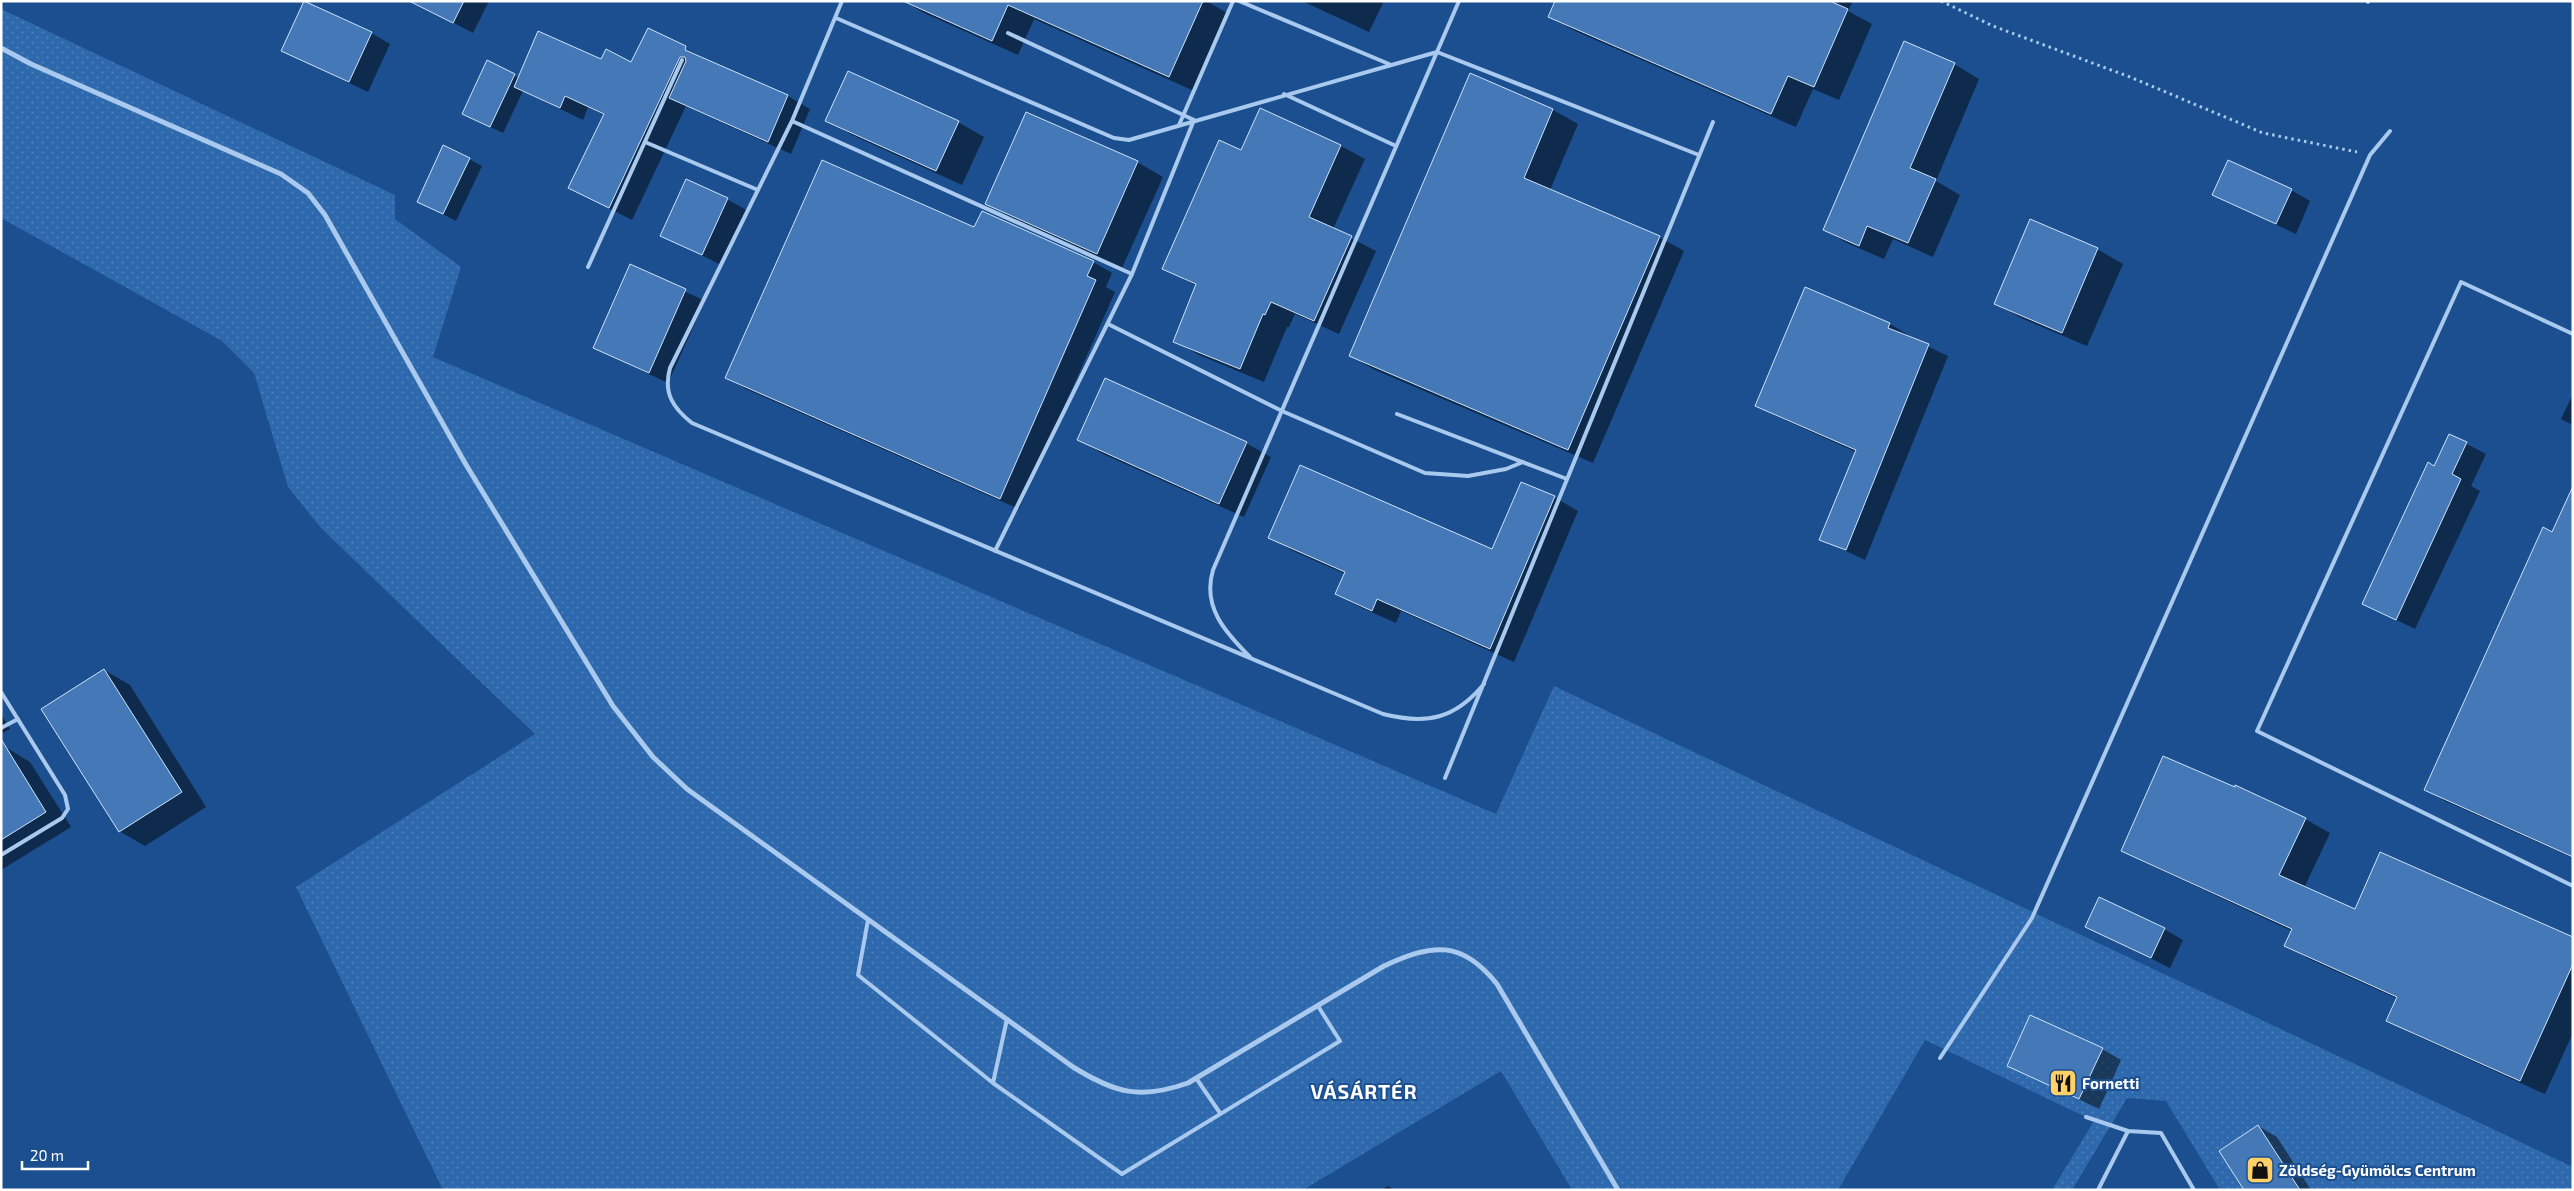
<svg xmlns="http://www.w3.org/2000/svg" width="2574" height="1191" font-family="'Exo 2',sans-serif">
<defs>
<pattern id="grass-dots" width="8" height="8" patternUnits="userSpaceOnUse" patternTransform="scale(1.25)"><rect width="8" height="8" fill="#2e69ad"/><path d="M2 2h.1M6 6h.1" fill="none" stroke="#4d80b9" stroke-width="1.8" stroke-linecap="round"/></pattern>
</defs>
<rect width="100%" height="100%" fill="#1b4f8f"/>
<path fill="url(#grass-dots)" d="M1,9l394,186v24l66,48 -28,90 1063,457 58,-128 1019,481v23h-353l-54,-89 -39,-3 -55,92h-20l42,-69 -169,-81 -87,150h-266l-71,-119 -198,119h-860l-147,-303 239,-153 -214,-206 -33,-41 -34,-114 -32,-32 -221,-123z"/>
<path fill="#0007" d="M412,1h77l-16,32z
M904,1h302l23,13 -35,77 -160,-72 -16,36 -94,-42z
M1302,1h82l-15,31z
M1557,1h296l-5,10 24,13 -33,76 -26,-11 -17,38 -221,-96 -25,-14z
M648,30l60,31 80,35 22,13 -19,45 -105,-48 -54,114 -63,-32 35,-73 -16,-8 -5,13 -60,-29 -20,42 -27,-13 12,-58 31,16 83,-17 30,2z
M371,33l19,11 -22,48 -85,-41z
M1954,64l25,15 -43,102 24,14 -27,62 -40,-18 -9,20 -35,-15 -25,-14z
M1471,75l82,35 25,14 -28,66 109,47 25,14 -91,212 -218,-93 -25,-14z
M1027,113l110,49 26,15 -41,91 -110,-50 -26,-15z
M827,120l131,2 26,15 -22,48 -110,-50z
M1341,146l24,13 -32,70 43,22 -37,83 -44,-20 -6,13h-2l-23,55 -65,-27 -24,-14 22,-55 -34,-18 79,-117z
M469,159l13,7 -26,55 -38,-20z
M2291,190l19,11 -14,33 -82,-39z
M727,199l19,11 -25,55 -59,-30z
M975,229l118,33 19,11 -6,14 9,5 -96,217 -273,-120 -19,-11z
M2097,249l26,15 -36,82 -66,-28 -25,-15z
M631,266l74,35 -37,82 -74,-35z
M1806,288l84,36 18,11v2l40,19 -83,204 -44,-21 35,-87 -80,-36 -19,-11z
M2573,394v31l-12,-6z
M2450,435l36,19 -15,32 9,5 -65,138 -51,-25z
M1078,439l168,4 25,14 -27,60 -141,-63z
M2573,489v369l-128,-57 -19,-11z
M1554,497l24,14 -64,151 -113,-51 -5,12 -36,-16 -24,-13 9,-20 -52,-23 -24,-14 224,14z
M104,670l26,15 76,122 -61,39 -26,-15z
M1,714l9,15 -9,5z
M5,747l25,15 41,65 -70,43v-120z
M2305,819l25,14 -26,55 51,23 218,27v95l-28,61 -132,-60 -25,-14 10,-21 -87,-39 -25,-14 6,-15 -144,-67 -25,-14z
M2086,926l78,3 19,11 -13,28z
M2102,1049l19,11 -22,49 -91,-44z
M2258,1126l19,11 34,53h-65z
M1388,1186l7,4h-14z"/>
<path fill="#4478b7" stroke="#cfe3fa" d="M304,1l68,31 -23,50 -68,-31z
M409,1h55l-11,22z
M903,1h300l-34,76 -161,-72 -16,36z
M1555,1h275l18,8 -34,78 -26,-11 -17,38 -223,-97z
M648,28l38,18 -1,4 103,45 -20,47 -99,-44 17,-37 -1,-4h-5l-71,151 -41,-20 36,-74 -39,-18 -5,12 -46,-21 24,-56 63,28 5,-10 25,13z
M1904,41l51,22 -45,105 26,11 -28,64 -41,-17 -8,20 -36,-16z
M487,60l28,14 -25,53 -28,-13z
M848,71l111,50 -23,50 -111,-50z
M1470,73l83,36 -29,69 136,58 -92,214 -219,-94z
M1260,108l81,37 -32,72 43,19 -38,85 -43,-19 -6,13 -2,-1 -23,55 -67,-27 23,-58 -34,-15 57,-129 22,10z
M1026,112l112,49 -41,93 -112,-50z
M443,145l27,13 -27,56 -26,-12z
M822,160l152,67 8,-16 112,50 -7,15 9,4 -96,219 -275,-121z
M2228,160l64,29 -16,35 -64,-29z
M686,179l42,19 -26,57 -42,-19z
M2030,219l68,29 -36,85 -68,-29z
M630,264l56,25 -37,84 -56,-25z
M1805,287l85,36 -2,5 41,16 -83,206 -27,-10 37,-90 -101,-44z
M1105,378l142,64 -28,62 -142,-64z
M2449,434l18,8 -15,32 9,5 -65,141 -34,-16 66,-142 6,4z
M1300,465l192,84 29,-67 34,14 -65,153 -113,-50 -5,12 -37,-17 10,-22 -77,-34z
M2573,486v371l-149,-67 119,-263 9,5z
M104,669l78,123 -63,40 -78,-123z
M1,739l45,73 -45,28z
M2163,756l72,31v-2l71,33 -27,57 76,34 25,-57 193,85v27l-53,117 -134,-60 11,-24 -113,-51 8,-17 -171,-78z
M2099,897l66,31 -14,30 -66,-31z
M2030,1015l73,33 -24,51 -72,-33z
M2258,1125l42,65h-56l-25,-39z"/>
<g fill="none" stroke-linecap="round" stroke-linejoin="round">
<path stroke="#a9c9ee" stroke-width="3" stroke-dasharray="2.5 4" stroke-linecap="butt" d="M1941,1l52,25 137,51 133,56 94,19"/>
<path stroke="#a9c9ee" stroke-width="4" d="M842,1l-50,120 -122,247c-7,25 3,40 22,55l691,291c44,11 72,5 101,-30
M1239,1l150,63
M2368,1v1
M836,18l278,120 15,2 308,-88 262,103
M1284,94l112,52
M792,121l340,153
M1179,125l54,-124
M645,142l113,48
M588,267l94,-207
M1108,324l174,87 143,62 43,3 38,-7 17,-7
M2573,334l-112,-52 -204,449 316,155
M1397,414l170,65
M995,551l137,-277 62,-154 -186,-87
M1250,657c-25,-25 -48,-50 -37,-87l246,-569
M1,692l64,103 3,14 -6,9 -61,37
M1,728l17,-9
M1445,778l268,-656
M868,920l-10,55 135,108
M1007,1019l-14,64 129,91 218,-133 -22,-35
M1940,1058l92,-140 338,-763 20,-24
M1196,1078l24,35
M2086,1117l42,14
M2098,1190l30,-59 33,2 33,57"/>
<path stroke="#a9c9ee" stroke-width="5" d="M1,48l30,16 250,110 27,19 17,22 140,248 148,243 40,51 34,32 386,278c42,26 67,33 115,16l196,-117c48,-22 77,-27 113,18l121,206"/>
</g>
<defs>
<g id="restaurant-square" transform="scale(1.4375)"><rect x="-9" y="-9" width="18" height="18" rx="4" fill="#ffd166" stroke="#1b4f8f"/><path d="M-5-6h1v4h1v-4h1v4h1v-4h1v5L-1.5 .5V6h-2V.5L-5-1ZM5-6V6H3V1.5H1.5Q1.5-4 5-6Z" fill="#111"/></g>
<g id="shop-square" transform="scale(1.4375)"><rect x="-9" y="-9" width="18" height="18" rx="4" fill="#ffd166" stroke="#1b4f8f"/><path d="M-5-2.5h2.3a2.7 3.5 0 0 1 5.4 0H5L5.5 6h-11ZM-1.5-2.5h3a1.5 2.3 0 0 0-3 0Z" fill="#111"/></g>
</defs>
<g fill-rule="evenodd">
<use href="#restaurant-square" x="2063" y="1083"/>
<use href="#shop-square" x="2260" y="1170"/>
</g>
<g text-anchor="middle" dominant-baseline="central" stroke-width="4" stroke-linejoin="round" paint-order="stroke">
<g font-size="15" font-weight="bold" fill="#fff" stroke="#1b4f8f" text-anchor="start">
<text x="2082" y="1083">Fornetti</text>
<text x="2279" y="1170">Zöldség-Gyümölcs Centrum</text>
</g>
<g font-size="20" font-weight="bold" letter-spacing="1" fill="#fff" stroke="#1b4f8f">
<text x="1364" y="1091">VÁSÁRTÉR</text>
</g>
</g>
<rect width="2574" height="1191" fill="none" stroke="#ffffff" stroke-width="5"/>
<path d="M22 1161v8h66v-8" fill="none" stroke="#ffffff" stroke-width="2.5"/>
<text x="30" y="1161" font-size="15" fill="#ffffff" stroke="#1b4f8f" stroke-width="4" paint-order="stroke">20 m</text>
</svg>
